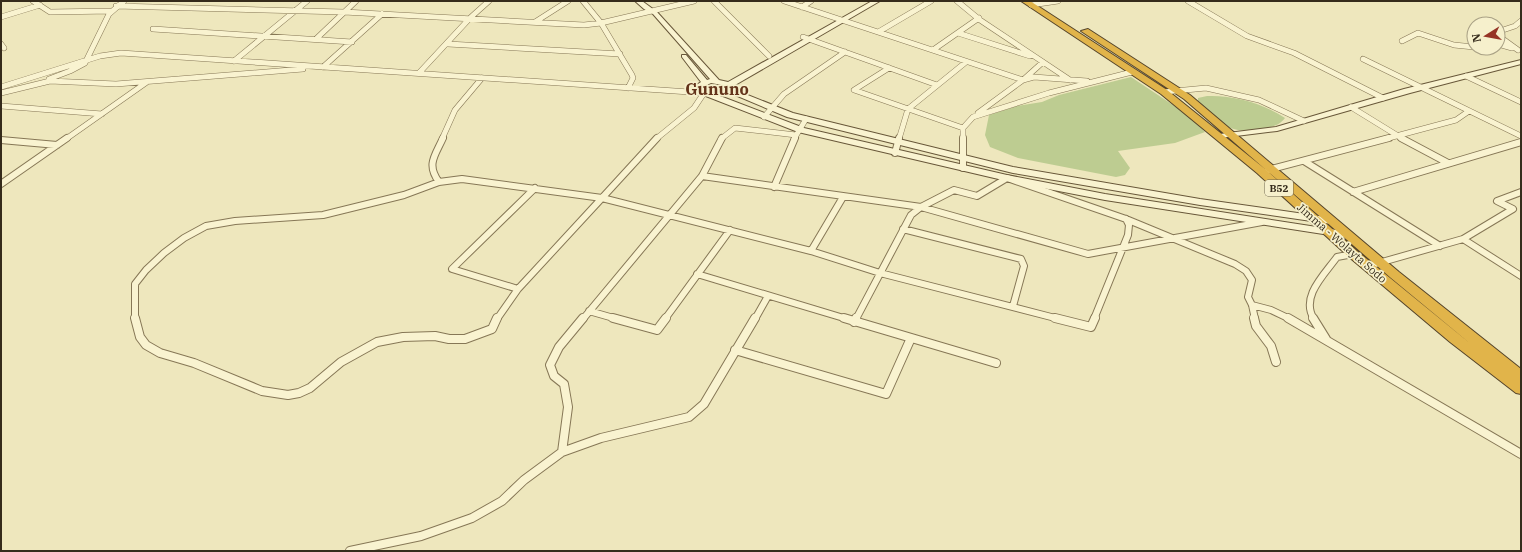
<svg xmlns="http://www.w3.org/2000/svg" width="1522" height="552" font-family="'IBM Plex Serif',serif">
<rect width="100%" height="100%" fill="#eee7bd"/>
<path fill="#bdcc91" d="M1131,77l60,40 14,15 -30,11 -57,8 12,17 -5,7 -9,2 -98,-19 -28,-11 -5,-12 4,-20 28,-9 25,-4 17,-7z
M1207,96c27,-1 55,7 78,22 -5,7 -13,9 -22,11 -35,6 -40,-5 -65,-26v-5z"/>
<g fill="none" stroke-linecap="round" stroke-linejoin="round">
<g stroke="#867756" stroke-width="6">
<path id="street-far2" d="M33,1l17,11 62,-1
M583,1l18,22 31,52 1,3 -5,10
M714,1l55,55
M784,1l239,79 20,-18
M957,1l23,19 90,60
M1188,1l59,35 47,17 89,45
M1031,5l27,-4
M116,6l228,6 240,13 17,-2 93,-22
M802,7l9,-6
M1,17l39,-12
M535,22l33,-21
M153,29l199,13
M880,31l51,-30
M958,33l72,23
M803,37l134,48
M316,39l40,-38
M1402,41l16,-8 36,12 20,2
M1,44l3,4
M448,44l172,10
M1498,44l14,4
M933,50l46,-32
M1518,50l-18,-13 3,-7 12,-4 6,-5
M1363,59l158,77
M234,61l73,-60
M323,67l59,-53
M889,68l-35,22 109,38
M419,73l51,-55 19,-17
M1466,76l55,26
M49,79l21,-8 15,-8 24,-49 15,-13
M1,87l99,-31 21,-3 583,40 -10,15 -38,31
M1164,92l42,-4 53,12 45,21
M1,93l49,-12 66,3 187,-15
M1,106l101,8
M1351,107l52,32
M978,113l45,-33 11,-3 53,4
M764,117l20,-23 61,-42
M66,139l81,-57
M442,139l13,-29 27,-32
M721,139l14,-11 61,7
M794,139l12,-20
M899,139l9,-30 58,-47
M963,139v-11l10,-11 76,-24 83,-21
M1385,139l71,-19 13,-9"/>
</g>
<g stroke="#867756" stroke-width="8">
<path id="street-far1" d="M963,138v30
M1401,138l47,25
M1,140l56,5
M895,153l4,-15
M1304,161l136,85
M1268,170l121,-32
M702,176l219,31 167,47 174,-32
M439,182c-13,-18 -4,-26 4,-44
M1,184l66,-46
M774,187l21,-49
M1353,192l168,-50
M602,198l209,53 69,22 179,46
M602,198l55,-60
M903,229l118,30 3,7 -11,40
M1463,239l58,37
M811,251l32,-54
M1368,266l95,-27 50,-30 -16,-8 24,-9
M697,274l150,45
M518,289l-66,-20 83,-81
M1252,305l19,5 19,9
M589,311l28,8
M135,319v-35l11,-14 18,-17 20,-15 22,-12 29,-5 88,-6 81,-20 35,-13 23,-3 140,19
M497,319l21,-30 84,-91
M583,319l119,-143 20,-38
M665,319l65,-89
M755,319l13,-23
M856,319l55,-104 10,-8 33,-17 23,6 30,-18 119,41 109,45 11,7 6,9 -4,17 4,8 3,14
M1094,319l34,-84 1,-10 -3,-6
M1314,319c-14,-22 10,-44 23,-62l16,-3"/>
</g>
<g stroke="#867756" stroke-width="10">
<path id="street" d="M135,318l5,19 6,8 14,8 34,10 68,28 26,4 11,-2 11,-5 31,-26 36,-20 26,-5 32,-1 14,3h16l27,-10 5,-11
M613,318l44,12 9,-12
M844,318l152,45
M1055,318l36,9 4,-9
M1254,318l2,8 15,20 5,16
M1288,318l233,136
M1313,318l13,21
M854,322l2,-4
M735,350l151,44 25,-56
M562,452l6,-45 -4,-23 -10,-8 -4,-11 9,-18 24,-29
M350,551l71,-15 51,-18 30,-17 22,-21 38,-28 39,-14 88,-21 15,-13 51,-86"/>
</g>
<g stroke="#685739" stroke-width="2">
<path id="secondary" d="M635,1h7l15,11 62,68 9,2 144,-81h8l-150,87 63,25 220,54 187,32 132,19 5,3 -5,3 -132,-19 -187,-32 -226,-56 -59,-25 -8,4 84,32 203,47 98,19 244,38 5,3 -5,3 -244,-38 -98,-19 -209,-49 -100,-39 -3,-7 6,-4 -19,-25v-2h4l21,25 3,-1 -57,-65 -9,-5zM711,83l11,2 1,3 -9,4 -10,-2 -1,-3z
M1521,60v4l-111,29 -133,38 -57,7 -4,-2 4,-2 56,-7 128,-38z"/>
</g>
<g stroke="#54442b" stroke-width="2">
<path id="highway" d="M1021,1h9l137,89 98,79 92,82 115,94 -81,-67 -207,-179 -103,-68 7,-2 102,66 209,177 122,97v25l-5,-1 -66,-51 -101,-85 -92,-84 -96,-79z"/>
</g>
<use href="#street-far2" stroke="#f9f3d0" stroke-width="5"/>
<use href="#street-far1" stroke="#f9f3d0" stroke-width="6"/>
<use href="#street" stroke="#f9f3d0" stroke-width="8"/>
<use href="#secondary" fill="#f9f3d0" fill-rule="evenodd"/>
<use href="#highway" fill="#e1b44a" fill-rule="evenodd"/>
</g>
<g text-anchor="middle" dominant-baseline="central" stroke-width="3.5" stroke-linejoin="round" paint-order="stroke">
<rect fill="#f6f0cc" stroke="#6f6650" stroke-width="1" x="1265" y="180" width="28" height="16" rx="3"/>
<g font-size="10" font-weight="bold" fill="#352b1b">
<text x="1279" y="188">B52</text>
</g>
<g font-size="11" fill="#352b1b" stroke="#f6f0cc">
<text transform="translate(1342 243) rotate(41)">Jimma - Wolayta Sodo</text>
</g>
<g font-size="16" font-weight="bold" fill="#63331a" stroke="#f6f0cc">
<text x="717" y="89">Gununo</text>
</g>
</g>
<rect width="1522" height="552" fill="none" stroke="#352b1b" stroke-width="4"/>
<g transform="translate(1486 36) rotate(259)"><circle r="19" fill="#f6f0cc" stroke="#a9a185"/>
<path d="M0-3L7 15L0 10L-7 15Z" fill="#963425"/>
<text y="-6" font-size="11" font-weight="bold" text-anchor="middle" fill="#352b1b">N</text>
</g>
</svg>
